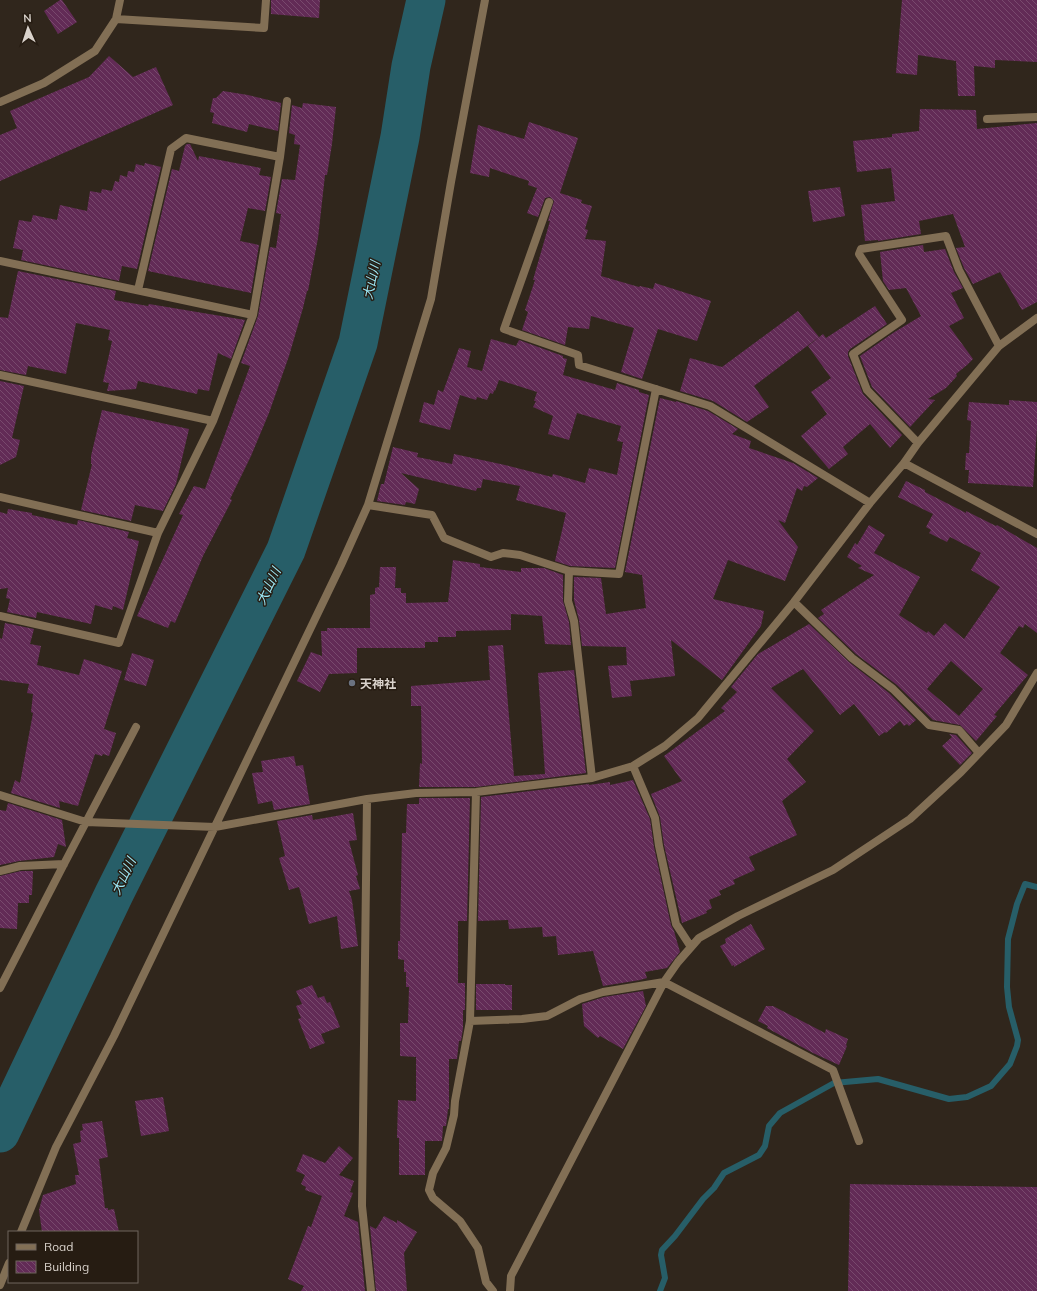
<svg xmlns="http://www.w3.org/2000/svg" width="1037" height="1291" font-family="Mulish,'Noto Sans JP',sans-serif">
<defs>
<pattern id="building-back-hatch" width="6" height="6" patternUnits="userSpaceOnUse"><rect width="6" height="6" fill="#622b56"/><path d="M-1 5l2 2M0 0l6 6M5-1l2 2" fill="none" stroke="#78496d"/></pattern>
</defs>
<rect width="100%" height="100%" fill="#30261c"/>
<g fill="none" stroke-linecap="round" stroke-linejoin="round">
<path stroke="#275e68" stroke-width="6" d="M660,1291l5,-13 -4,-23 1,-5 13,-14 28,-37 11,-11 10,-15 35,-18 6,-9 4,-20 11,-13 54,-30 44,-4 71,20 18,-2 24,-11 19,-22 7,-18 1,-6 -9,-33 -2,-20 1,-48 9,-35 8,-20 12,3"/>
<path stroke="#275e68" stroke-width="39" d="M0,1133l114,-239 172,-344 72,-207 42,-206 11,-71 15,-66"/>
</g>
<path fill="url(#building-back-hatch)" fill-rule="evenodd" d="M60,0h2l15,22 -19,12 -14,-23z
M271,0h49l-1,18 -48,-4z
M902,0h135v62l-42,-2v8l-21,-2 1,30h-17l-2,-35 -38,-6 -1,20 -21,-2z
M109,56l24,21 23,-10 17,38 -173,76v-46l17,-7 -7,-17 79,-34z
M223,91l25,4 33,8 -3,28 -29,-7 -2,8 -35,-9 2,-10 -4,-1 3,-14h3z
M303,103l33,4 -4,37 -5,31h-2l-7,63 -10,53h-1l-4,17 -14,48 -20,57 -18,43 -21,43 2,1 -29,56 -28,67 -4,-2 -3,7 -31,-12 46,-101 -4,-1 15,-28 11,3 45,-123 -9,-3 17,-47 12,-69 6,1 5,-34 -5,-1 6,-34 13,1 5,-35 -6,-1 1,-9 -6,-2 3,-28 10,3z
M920,109l56,1 1,19 60,-6v179l-15,8 -22,-38 -27,12 -9,-16 -8,-20 9,-1 -12,-33 -34,7 2,13 -43,7v-1l-13,1 -4,-36 34,-4 -4,-33 -34,4 -4,-31 39,-4v-3l27,-3z
M529,122l49,16 -18,55 22,7 -1,3 11,3 -7,23 3,1 -3,9 21,2 -5,35 38,11 1,-1 13,3 2,-6 56,18 -14,40 -39,-12 -16,50 -21,-7 13,-44 -43,-12 -2,13 -21,-2 -3,18 -43,-15 6,-18 -3,-2 10,-30h-2l17,-59h-2l6,-20 -4,-4 -5,1 -7,19 -11,-4 10,-25 -9,-3 1,-4 -39,-13 -1,9 -19,-4 8,-48 46,14z
M187,144h3l8,17 1,-5 62,12 -2,7 12,2 -6,34 -17,-3 -8,33 19,4 -8,48 -103,-22 24,-102 7,2 6,-25z
M145,163l16,4 -24,102 -15,-3 -3,15 -98,-21 2,-10 -10,-2 6,-28 12,2 2,-7 24,5 3,-15 27,6 3,-20 11,2 1,-4 10,2 3,-10 4,1 1,-7 7,2 1,-6 6,1 2,-8 8,2z
M840,187l5,29 -32,6 -5,-31z
M923,245l1,7 21,-3 9,23 9,16 -12,5 13,25 -15,8 24,33 -6,6 -11,9 1,2 -11,12 -18,11 7,1 -25,27 -38,-40 -12,-31 33,-23 28,-17 -15,-28 -17,2 -6,-9 -3,-29z
M18,271l98,20 -2,9 34,6 1,-2 96,16 -14,39 -13,-6 -9,38 -11,-2 -1,5 -59,-13 -2,8 -29,2 2,-8 -6,-1 9,-41 -4,-1 2,-10 -34,-7 -10,51 -38,-8 -2,9 -26,-5v-53l8,1z
M875,306l12,18 -37,25 -2,3v4l15,38 39,41 -12,13 -20,-24 -27,23 5,7 -19,15 -28,-33 26,-22 -16,-22 20,-14 -23,-32 15,-12 3,4z
M798,311l21,26 -65,49 15,21 -22,15 -34,-21 -33,-10 10,-33 32,9z
M491,339l25,7 3,-6 44,16v2l4,1 -4,16 52,15 2,-7 22,7v2l10,3 -34,173 -45,-2 -15,-5 11,-48 -50,-13 4,-14 -37,-7 -2,9h-4l-1,3 -75,-18 18,16 -4,15 -9,-2 -1,3 -28,-4 4,-17h3l9,-37 25,6 -1,4 35,7 2,-10 51,11 47,12 1,-3 32,9 4,-15 28,7 6,-33 -6,-1 4,-15 -44,-13 -8,27 -21,-6 5,-18 -20,-9 3,-6h-2l3,-9 -38,-12 -4,11 -1,-1 -1,4 -3,-1 -3,7 -10,-3 -1,3 -16,-5 -10,35 -31,-8 5,-20 10,3 4,-15 5,2 16,-44 12,3 -4,16 15,4z
M0,381l24,5 -12,52 8,2 -4,17 -16,8z
M660,398l16,4v-1l32,10 30,18 -6,5 19,7 -2,7 44,15 25,15 -11,9 -3,-1 -2,5 -5,-3 -12,35 -7,-3 20,27 -13,34 -57,-21 -15,39 51,12 -3,15 -39,54 -51,-40 4,36 -45,5 2,15 -20,2 -4,-32 19,-1 -1,-18 -44,-1 -3,-26 -5,-20v-23l27,1 5,36 40,-6 -4,-33 -17,-3z
M1009,400l28,2v26l-4,59 -65,-4 1,-13h-4l1,-17h3l2,-32 -4,-1 2,-18 40,3z
M102,410l87,19 -13,55 -13,27 -28,-6 -4,16 -50,-11 11,-46h-1v-8z
M906,481l19,9v2l41,21v-2l30,15 1,-1 40,23v85l-12,-9 -2,4 -4,-2 -19,27 28,22 -34,40 3,1 -21,25 -16,-16 -27,-5 -36,-35 -41,-31 -38,-36 6,-4 -3,-4 53,-35 -16,-7 4,-2 -15,-9 8,-14 2,2 12,-20 16,10 -11,18 46,24 -21,38 28,18 1,-2 6,5 11,-13 19,16 36,-52 -29,-17 10,-17 -31,-16 -3,5 -18,-9 2,-3 -5,-3 7,-13 -35,-17zM951,661l32,28 -24,27 -32,-27z
M8,509l24,4v2l45,10 1,-5 51,12 -2,6 12,3 -16,69 -10,-4 -1,4 -17,-5 -4,19 -54,-12 -1,6 -29,-6 3,-13 -4,-1 2,-10 -8,1v-77l7,2z
M453,560l27,4v3l41,5v-4h23l19,7v26l6,21 2,23 -26,-1 -3,-28 -31,-2v16l-55,1v6h-18v5h-13v6h-68v25l-28,1 -9,18 -23,-11 14,-29 11,4 -1,-25h6v-3h43v-33l5,-1v-6l4,-1 1,-20h16l-1,21h6v5h5v10l42,-1z
M5,623l29,6 -4,15 11,2 -4,19 42,10 5,-16 38,12 -18,58 12,4 -7,23 -6,-2 -1,2 -7,-2 -17,52 -19,-5 1,7 -49,-15 4,-13 5,3 13,-70 -2,-1 2,-18 -6,-1 2,-9 -29,-4v-42l2,1z
M809,624l40,38 40,31 27,27 -7,6 -2,-2 -3,2 -4,-5 -14,12 -1,-1 -6,4 -25,-32 -14,11 -37,-46 -32,19 43,43 -27,28 19,23 -24,19 15,34 -48,22 6,13 -22,10 2,4 -16,7 2,4 -12,5 3,8 -6,3 1,2 -25,10 -18,-78 -4,-28 -9,-23 31,-13 -18,-25 61,-45 -4,-3 16,-16 -6,-5 27,-33z
M503,645l11,131 31,-2 -7,-101 36,-3 12,103 -110,14h-57l1,-24 2,1 -1,-58h-10v-20l79,-6 -2,-34z
M132,653l22,7 -8,26 -22,-6z
M949,734l7,1 16,18 -12,12 -18,-19 10,-9z
M294,756l2,10 7,-1 7,39 -36,6 -2,-9 -14,3 -6,-31 11,-1 -2,-11z
M633,780l17,39 4,28 17,78 3,6 6,21 -13,16 -22,4 2,6 -7,2 -37,6 -10,-35 -35,4 -2,-19 -13,1 -1,-10 -33,2 -1,-9 -30,1 3,-124 108,-13v1l21,-3v3z
M419,798h51l-3,123h-9v62h7v27h-2v18l-2,13h-2l-2,18h-8v50h-1l-2,17h-3l-1,15h-17v34h-26v-37h-2l1,-38 18,1v-44l-16,-1v-33h8l1,-36h-3v-15h-2v-12l-6,-1v-18h2l2,-108h4l1,-29h12z
M8,803l54,17 4,27 -8,-3 -4,13 -35,4 -19,4v-55l6,1z
M353,813l4,27 -8,1 9,34 -2,1 4,13 -11,2 3,9 6,46 -17,3 -4,-33 -28,8 -10,-37 -10,3 -10,-32 6,-2 -8,-35 35,-6 1,5z
M21,871h12l-1,24h-3v8h-11l-1,26 -17,-1v-52z
M751,924l14,25 -31,18v-2l-2,1 -12,-20 6,-3 -1,-4z
M476,984h29v1h7v25h-36z
M312,985l6,13 6,-2 3,7 3,-1 10,25 -19,7 4,9 -15,6 -12,-30 3,-1 -5,-12 6,-2 -6,-13z
M643,991l3,15 -23,43 -23,-13 -2,2 -14,-12 -2,-22 22,-7z
M766,1006h7l52,27 1,-4 22,10 -2,6 1,1 -8,19 -26,-12 -46,-25 1,-2 -10,-5z
M163,1097l6,34 -28,5 -6,-35z
M102,1121l6,36 -9,2 6,49h3v2l6,-1 5,23h-77l-3,-22 4,-15 33,-11 -1,-9h4l-6,-31 8,-2 -1,-11 3,-1 -1,-6z
M339,1146l14,12 -14,17 15,6 -4,11 3,1 -9,23 14,6 7,69h-64l3,-5 -16,-7 20,-53 3,1 11,-31 -17,-6 1,-3 -5,-3 4,-9 -9,-4 7,-17 22,9z
M850,1184l187,3v104h-189z
M384,1216l13,7v-3l20,12 -13,21 3,38h-31l-6,-65 6,3z"/>
<g fill="none" stroke-linecap="round" stroke-linejoin="round">
<path stroke="#826f55" stroke-width="8" d="M116,19l148,9 2,-28
M0,102l44,-19 51,-32 21,-32 4,-19
M987,119l50,-2
M549,202l-45,127 74,26 1,10 131,41 160,97
M0,261l253,54
M138,290l33,-141 15,-11 94,19
M0,375l213,46
M918,443l-51,-53 -14,-36 49,-34 -43,-66 2,-5 85,-13 13,34 40,76
M904,463l133,71
M0,497l158,36
M368,505l64,10 12,23 47,19 12,-4 17,2 49,16 50,3 37,-185
M569,571l-1,30 6,20 18,157
M794,602l58,56 41,31 36,36 30,5 20,23
M0,616l119,27 39,-110 55,-112 40,-106 27,-158 7,-56
M633,766l22,52 4,28 17,78 15,23
M476,792l-6,229 -15,80 -1,14 -8,33 -13,25 -4,17 4,8 27,23 18,27 8,34 7,9
M0,795l86,27 129,5 152,-28 49,-6 60,-1 116,-14 41,-12 32,-20 33,-28 96,-116 76,-99 34,-40 14,-20 81,-97 38,-28
M367,799l-5,407 9,85
M0,871l20,-5 44,-2
M0,988l64,-124 72,-137
M470,1021l52,-2 25,-3 33,-17 23,-7 61,-10 169,88 26,71
M21,1232l35,-85 58,-111 227,-471 27,-60 63,-206 20,-117 34,-182
M0,1285l9,-22
M510,1291l1,-15 153,-294 14,-20 21,-24 39,-22 95,-46 77,-51 51,-47 45,-47 31,-52"/>
</g>
<circle fill="#6b7280" stroke="#261c12" stroke-width="1.5" cx="352" cy="683" r="4"/>
<g text-anchor="middle" dominant-baseline="central" stroke-width="3" stroke-linejoin="round" paint-order="stroke">
<g font-size="12" font-weight="bold" fill="#d9d2cb" stroke="#261c12" text-anchor="start">
<text x="360" y="683">天神社</text>
</g>
<g font-size="13" font-style="italic" fill="#9ce8f6" stroke="#261c12">
<text transform="translate(371 280) rotate(-78)">大山川</text>
<text transform="translate(268 586) rotate(-64)">大山川</text>
<text transform="translate(123 876) rotate(-64)">大山川</text>
</g>
</g>
<rect x="8" y="1231" width="130" height="52" fill="#261c12" stroke="#6e655c"/>
<rect x="16" y="1244" width="20" height="6" fill="#826f55" stroke="#6e655c"/>
<text x="44" y="1251" font-size="12" fill="#d9d2cb">Road</text>
<rect x="16" y="1261" width="20" height="12" fill="url(#building-back-hatch)" stroke="#6e655c"/>
<text x="44" y="1271" font-size="12" fill="#d9d2cb">Building</text>
<g transform="translate(28 28) rotate(357)" stroke="#261c12" stroke-width="3" paint-order="stroke">
<path d="M0-3L7 15L0 10L-7 15Z" fill="#d9d2cb"/>
<text y="-6" font-size="11" font-weight="bold" text-anchor="middle" fill="#d9d2cb">N</text>
</g>
</svg>
